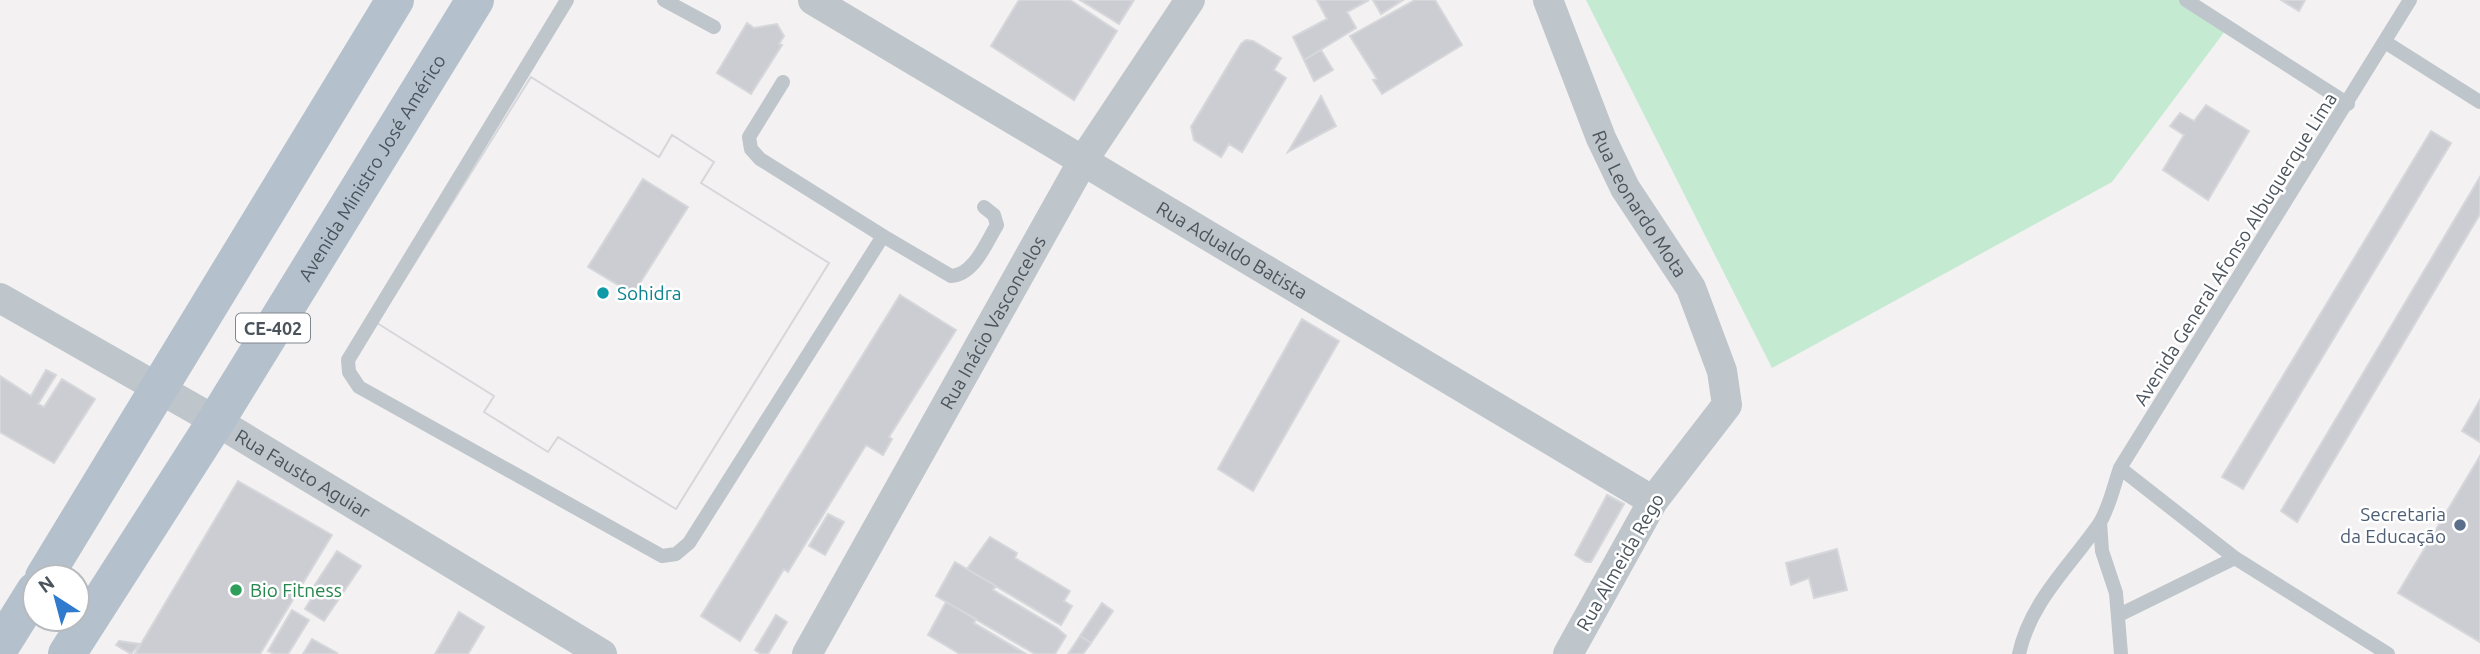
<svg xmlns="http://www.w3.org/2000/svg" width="2480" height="654" font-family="Ubuntu,sans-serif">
<rect width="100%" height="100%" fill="#f3f1f1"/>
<path fill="#c5ead2" d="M1586,0h600l42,27 -116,155 -340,186z"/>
<path fill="#cbcdd2" stroke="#d6d7db" stroke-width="2" fill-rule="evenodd" d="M1019,0h51l47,31 -43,69 -83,-54z
M1080,0h54l-15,24z
M1317,0h52l-22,12 9,16 -52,32 -11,-23 34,-18z
M1373,0h30l-22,14z
M1415,0h20l27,45 -80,49 -9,-14 4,-1 -27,-43z
M2281,0h24l-6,11z
M747,23l7,5 23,-4 7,12 -5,8 3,1 -31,49 -34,-21z
M1246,40l7,1 28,17 -7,12 12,8 -44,74 -13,-8 -8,13 -27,-17 -3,-13 50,-83z
M1321,50l12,20 -19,11 -10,-21z
M531,77l128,80 13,-22 42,27 -13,21 128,80 -153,246 -118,-72 -10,15 -64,-40 10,-16 -117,-73zM643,179l45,28 -55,87 -45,-27z
M531,77l128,80 13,-22 42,27 -13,21 128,80 -153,246 -118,-72 -10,15 -64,-40 10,-16 -117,-73z
M1321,96l15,30 -48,26z
M2206,105l43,26 -41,69 -45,-30 21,-35 -14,-9 10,-13 14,8z
M2431,131l20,12 -208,346 -21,-12z
M2480,177v37l-183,308 -16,-11z
M900,295l56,35 -67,107 3,2 -9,16 -17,-10 -78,127 -4,-3 -44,72 -39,-25z
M1302,319l37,22 -86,150 -35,-22z
M46,370l10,5 -18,29 6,3 18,-28 33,20 -41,64 -54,-31v-56l31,20z
M2480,400v42l-18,-11z
M2480,456v186l-82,-49z
M238,481l94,54 -72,119h-125z
M1607,495l17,9 -33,58h-5l-11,-7z
M828,514l16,8 -19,33 -16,-9z
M990,537l27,16 -2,5 55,33 -6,10 8,5 -11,19 -94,-56z
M1837,549l10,41 -33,8 -5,-20 -18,7 -5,-22z
M337,551l24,15 -37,55 -19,-12 13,-21 -4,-2z
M955,562l41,24 -3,4 64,38 9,8 -11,18h-20l-99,-58z
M946,602l30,17 -2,4 52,31h-66l-32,-19z
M1102,603l11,8 -22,32 -11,-7z
M292,610l17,10 -21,34h-14l-6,-3z
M459,612l25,15 -16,27h-33z
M776,615l11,7 -19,32h-7l-6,-4z
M1080,636l11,7 -8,11h-15z
M312,639l25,14 -1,1h-33z
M119,641l21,3 -9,10 -15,-9z"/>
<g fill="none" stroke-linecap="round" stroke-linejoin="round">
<path stroke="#bec5cb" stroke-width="14" d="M567,0l-219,360 1,12 10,15 303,169 14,-2 13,-11 194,-307 -123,-77 -9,-10 -2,-12 34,-55
M664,0l50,27
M2186,0l162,104
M2385,42l95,60
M883,236l68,40c23,-1 35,-33 46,-51l-3,-10 -10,-8
M2120,468l115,90 153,96
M2100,522l2,29 14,42 5,61
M2119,615l116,-57
M2019,654c11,-52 51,-88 80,-130 10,-15 15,-39 21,-56l290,-468"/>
<g stroke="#bec5cb" stroke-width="30">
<path id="s1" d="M813,0l840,501"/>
<path id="s2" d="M1548,0l53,138 24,50 66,100 31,83 5,34 -74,96 -85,153"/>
<path id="s3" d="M0,298l216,123 386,233"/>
<path id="s4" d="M807,654l277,-495 106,-159"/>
</g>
<g stroke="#b4c1cc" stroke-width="38">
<path d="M44,577l351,-577"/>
<path d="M0,647l35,-56"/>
<path id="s5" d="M67,654l149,-233 259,-421"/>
</g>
</g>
<circle fill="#0f9aa8" stroke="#fff" stroke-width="2.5" cx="603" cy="293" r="7"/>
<circle fill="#5c6f8a" stroke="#fff" stroke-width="2.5" cx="2460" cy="525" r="7"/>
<circle fill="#2e9e5b" stroke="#fff" stroke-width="2.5" cx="236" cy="590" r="7"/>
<g text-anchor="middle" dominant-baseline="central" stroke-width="5" stroke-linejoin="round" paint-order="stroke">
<rect fill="#fff" stroke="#81878d" stroke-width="2" x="236" y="313.5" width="74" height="29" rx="5"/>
<g font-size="18" font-weight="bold" fill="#4b545c">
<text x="273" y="328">CE-402</text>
</g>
<g font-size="19" fill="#4b545c" stroke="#fff">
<text stroke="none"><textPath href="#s5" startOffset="574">Avenida Ministro José Américo</textPath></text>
<text stroke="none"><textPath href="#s2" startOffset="224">Rua Leonardo Mota</textPath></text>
<text stroke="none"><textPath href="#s1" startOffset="488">Rua Adualdo Batista</textPath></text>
<text transform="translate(2235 249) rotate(-58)">Avenida General Afonso Albuquerque Lima</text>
<text stroke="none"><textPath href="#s4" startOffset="380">Rua Inácio Vasconcelos</textPath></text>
<text stroke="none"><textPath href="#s3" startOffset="350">Rua Fausto Aguiar</textPath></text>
<text transform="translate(1620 562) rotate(-60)">Rua Almeida Rego</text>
</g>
<g font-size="19" fill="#0d838f" stroke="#fff" text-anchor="start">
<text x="617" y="293">Sohidra</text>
</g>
<g font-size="19" fill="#4e5e75" stroke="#fff" text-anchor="end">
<text x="2446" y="514">Secretaria<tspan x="2446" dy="22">da Educação</tspan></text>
</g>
<g font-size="19" fill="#27864d" stroke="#fff" text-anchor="start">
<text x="250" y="590">Bio Fitness</text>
</g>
</g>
<g transform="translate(56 598) rotate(324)"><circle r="33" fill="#ffffff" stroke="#b7bbbe" stroke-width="2"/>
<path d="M0-5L12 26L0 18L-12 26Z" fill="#307bcd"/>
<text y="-10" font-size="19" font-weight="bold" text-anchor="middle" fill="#4b545c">N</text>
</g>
</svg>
